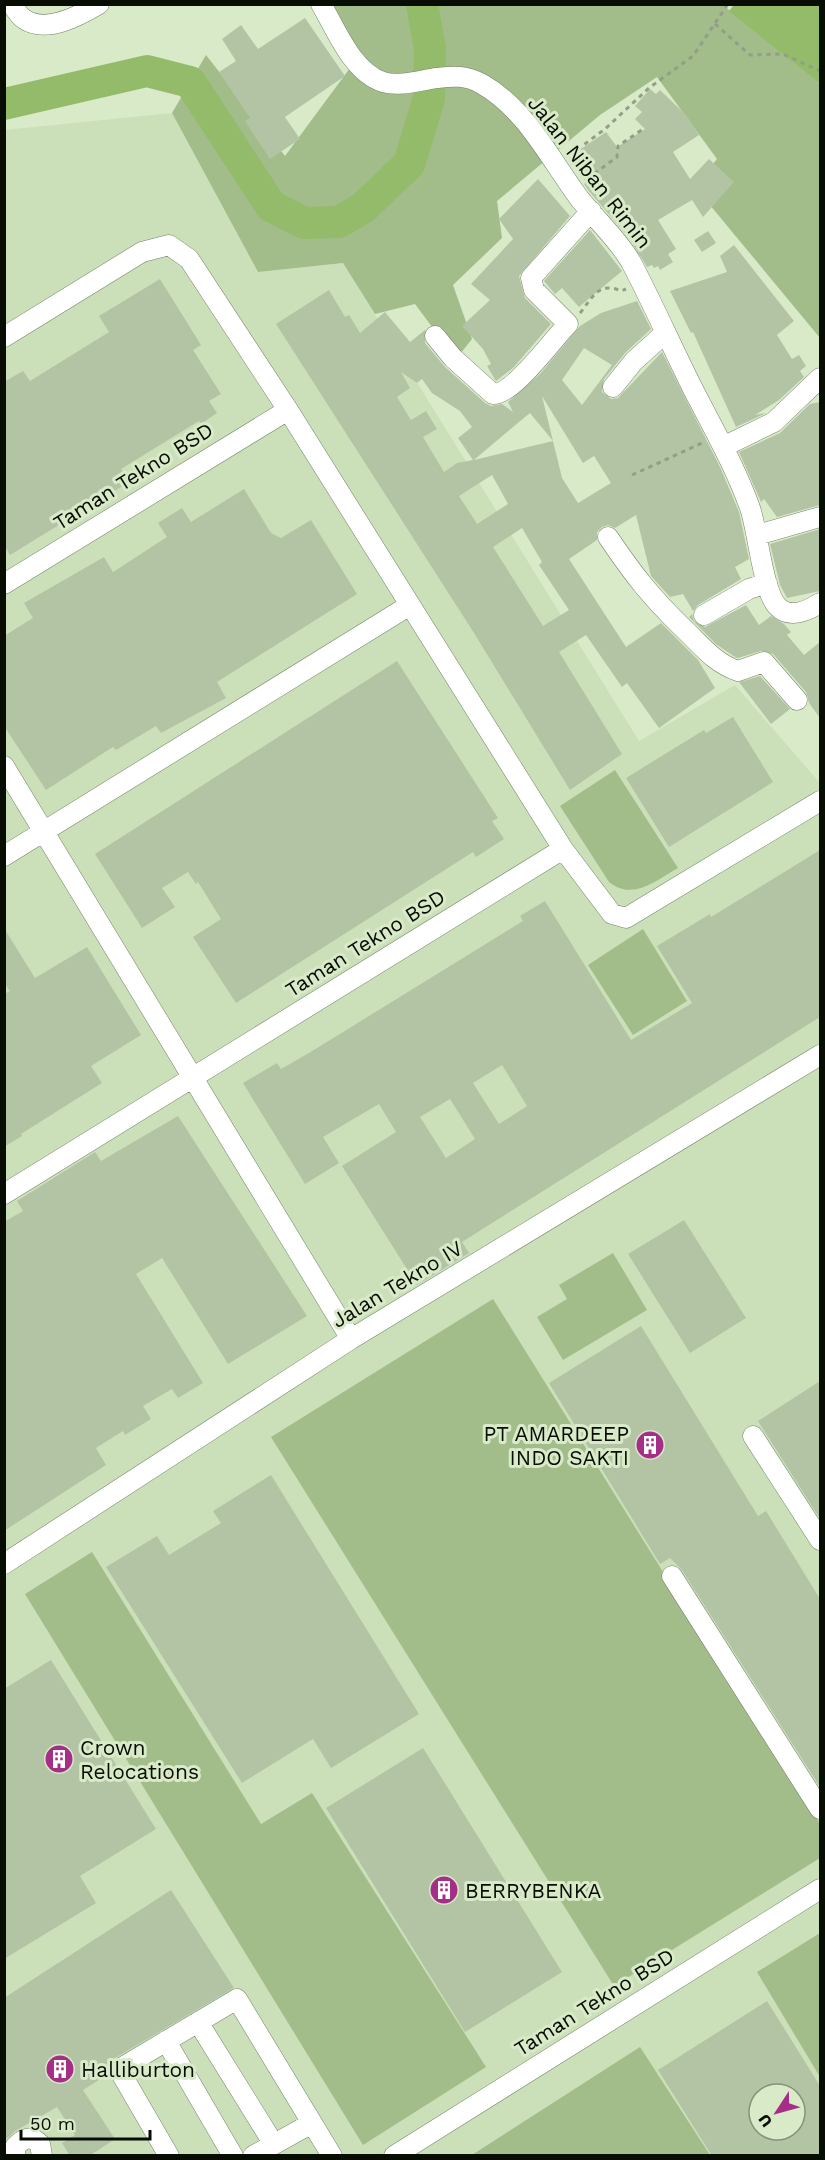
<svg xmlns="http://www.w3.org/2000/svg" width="825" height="2160" font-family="'Work Sans',sans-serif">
<rect width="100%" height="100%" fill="#d9eac9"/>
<path fill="#cbe0b9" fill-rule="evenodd" d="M172,113l86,159 85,-9 296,478 96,-56 85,98v1372h-815l-1,-2025zM759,2094h36v36h-36z"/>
<path fill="#a2bc8a" d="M327,5h396l97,79v254l-125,-151 22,-28 -60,-82 -57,38 -103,86 5,37 -49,47 19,54 -16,20 -41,-55 -40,10 -32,-51 -85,9 -86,-159 34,-58 79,101 68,-92z
M615,770l63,98c-23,13 -45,33 -69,14l-49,-76z
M643,929l44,72 -54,34 -45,-70z
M613,1253l34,57 -84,50 -26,-43 30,-18 -8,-14z
M493,1299l327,525v34l-206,128 -343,-549z
M92,1552l169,272 51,-31 174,274 -123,78 -338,-551z
M820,1933v144l-63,-105z
M640,2047l70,108h-238z"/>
<path fill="#93bb6a" d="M734,5h86v79l-91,-73z"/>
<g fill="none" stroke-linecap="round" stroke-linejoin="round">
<path stroke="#93bb6a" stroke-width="32" d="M4,104l143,-33 43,11 81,124 33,17 35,-1 24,-14 46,-44 20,-66 1,-49 -8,-45"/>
</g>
<path fill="#b3c4a5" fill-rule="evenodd" d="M305,18l40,58 -60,41 15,22 -30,20 -25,-38 5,-3 -31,-46 17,-11 -14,-22 19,-14 17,24z
M650,89l6,5 4,-4 26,25 13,20 -26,17 17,27 19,-20 25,23 -31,35 -11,-17 -34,20 18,29 -8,5 5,8 -13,8 -2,-4 -4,2 -2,-3 -5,2 -18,-29 -40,-47 -5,-7 2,-2 -17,-25 37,-25 11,15 28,-18 -10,-10 7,-7 -7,-6z
M538,179l32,37 -51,60 6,22 26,26 -38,44 -17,13 -9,-15 4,-2 -8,-15 -21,-23 28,-26 -19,-16 42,-45 -14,-20z
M590,230l32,41 -43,36 -17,-19 -7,6 -11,-13z
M708,231l8,12 -14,9 -8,-12z
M734,245l60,76 -17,14 15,24 7,-4 7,11 -6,5 4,6 -25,23 -24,15 11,-2 -30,14 -43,-95 -2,1 -21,-42 57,-19 -7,-16z
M160,279l41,66 -8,5 28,44 -12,7 8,12 -16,11 -2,-3 -78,48 8,13 -119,73 -6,-10v-163l19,-11 7,10 79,-49 -10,-16z
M329,290l16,27 4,-2 11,18 25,-21 25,30 15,-12v13l20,24 40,36 6,3 11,-2 11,8 -5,-10 33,-29 39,-47 21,-13 36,-12 14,28 -25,23 -22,27 -2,13 9,7 7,-1 44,-46 58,115 19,45 10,47 -14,8 6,12 -43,26 -5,6 -10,-17 -13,3 -19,-21 -15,-61 -21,13 -7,-3 -6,2 -5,5v8l-28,19 57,88 35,-24 37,37 17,28 -56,40 -32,-45 -5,4 -36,-52 -27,17 63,102 -52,36 -96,-157 -198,-309zM584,348l28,17 -30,40 -20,-25zM401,372l16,11 5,-4 10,14 28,18 12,16 -14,11 15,22 -16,3 -13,9 -21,-35 14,-8 -11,-18 -15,9 -14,-23 13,-9zM542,396l41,67 11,-7 17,27 -33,20 -16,-25zM530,413l23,28 -79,19 45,-38zM492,475l16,29 -31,20 -18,-28zM522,528l20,34 -3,3 30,45 -26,16 -50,-79z
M820,402v103l-43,12 -13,-18 -3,3 -22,-50 41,-19 30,-29z
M244,489l27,44 10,5 30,-18 46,74 -140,88 9,16 -65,35 -5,-7 -40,24 -3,-3 -67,43 -42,-64v-90l29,-18 -9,-15 80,-46 9,15 54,-35 -9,-14 24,-15 9,14z
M820,529v62l-33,7 -7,-13 -10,-41z
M746,605l13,20 12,-9 13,8 7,8 -4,3 17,20 16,-13v76l-11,-15 -3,-11 -33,-38 -12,-3 -23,7 -3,-1 -19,-13 -27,-27 3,-3 2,7 11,6z
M397,661l101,157 -6,3 12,18 -28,18 -3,-5 -237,151 -43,-66 28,-18 -23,-37 -2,2 -8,-12 -26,16 13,19 -33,21 -47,-74z
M760,676l30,33 -19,15 -32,-42z
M733,717l40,65 -104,65 -43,-69 78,-48 2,3z
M820,850v167l-358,225 7,11 -52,32 -75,-119 54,-34 -17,-28 -56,33 16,26 -34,21 -62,-101 34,-20 4,6 28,-16 214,-132 -3,-5 25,-15 86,139 61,-37 -35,-57 53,-32 1,3zM502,1065l25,41 -28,18 -26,-41zM450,1099l25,40 -29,19 -26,-41z
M4,928l31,50 52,-31 54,88 -50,31 11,17 -81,51 1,2 -18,11v-153l6,-3 -6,-8z
M178,1116l129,200 -79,48 -66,-106 -26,16 67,109 -25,15 -6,-9 -29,17 8,13 -26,16 -2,-4 -27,17 10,17 -102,66v-309l19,-11 -6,-10 78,-49 6,9z
M684,1220l62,98 -56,35 -62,-99z
M641,1326l117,190 8,-5 54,88v188l-138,-217 -12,-12 -10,6 -111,-181z
M820,1381v138l-62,-98z
M271,1475l148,239 -88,54 -18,-29 -71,44 -136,-216 51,-31 12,19 52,-32 -8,-12z
M51,1660l105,169 -76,47 16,27 -92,56v-270z
M423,1748l139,224 -97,60 -139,-224z
M171,1890l63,98 -119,70 -5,5v10l-27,17 32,49 -26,17h-19l-8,-13 13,-8 -18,-28 -42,24 -11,10v-143z
M767,2001l53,85v70h-108l-54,-86zM759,2094h36v36h-36z"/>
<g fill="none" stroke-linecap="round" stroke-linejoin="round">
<g stroke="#758467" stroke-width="21">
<path id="minor" d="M12,4c3,5 7,12 12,15 22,15 55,-3 75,-15
M321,4c15,25 31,68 62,78 16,5 38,-2 54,-4 17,-2 29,-3 45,6 44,25 68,75 97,114 17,22 38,40 52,64 22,42 41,85 62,127 20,39 42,77 57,119 8,23 13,85 28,99 12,12 31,3 42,-4
M435,336l18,22 40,36c20,1 60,-55 75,-70l-34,-34 -3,-12 60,-67
M4,337l138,-85 27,-7 20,14 99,151 275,439 49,65 14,4 194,-117
M613,387l21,-26 31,-28
M723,447l51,-25 46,-44
M757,535l63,-18
M608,537c25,37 42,59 75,91 17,16 31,35 55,43l26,-9 33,38
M4,584l284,-174
M704,615l45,-26 18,-6
M4,766l347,573
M4,856l406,-251
M4,1194l559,-345
M753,1436l67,104
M4,1564l347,-225 469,-284
M672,1576l148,233
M198,2022l75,121
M166,2041l67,115
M15,2156v-9c8,-9 16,-12 25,-3l2,12
M169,2156l-47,-81 -1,-7 116,-69 95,157
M253,2156l59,-33
M394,2156l426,-267"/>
</g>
<path stroke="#929f86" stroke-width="3" stroke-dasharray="4.5 4.5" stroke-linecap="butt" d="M715,24l35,31 33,-1 37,17
M570,155l35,-26 44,-41 44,-32 35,-52
M587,179l30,-22 1,-11 25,-17
M580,313c13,-16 19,-32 41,-22l5,-2
M632,475l70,-32"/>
<use href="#minor" stroke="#fff" stroke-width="20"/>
</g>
<defs>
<g id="building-disc" transform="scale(1.5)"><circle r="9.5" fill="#a52e86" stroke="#d9eac9"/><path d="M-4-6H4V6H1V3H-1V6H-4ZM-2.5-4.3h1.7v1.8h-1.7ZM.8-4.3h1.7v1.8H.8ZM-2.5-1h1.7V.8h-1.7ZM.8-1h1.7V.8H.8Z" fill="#fff"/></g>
</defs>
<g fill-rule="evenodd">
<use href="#building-disc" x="650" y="1445"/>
<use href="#building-disc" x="59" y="1759"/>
<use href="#building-disc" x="444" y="1890"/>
<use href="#building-disc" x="60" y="2069"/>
</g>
<g text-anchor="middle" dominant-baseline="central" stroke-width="6" stroke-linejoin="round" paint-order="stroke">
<g font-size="21" fill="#080d04" stroke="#d9eac9">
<text transform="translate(590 172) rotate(52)">Jalan Niban Rimin</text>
<text transform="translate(133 476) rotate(-32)">Taman Tekno BSD</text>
<text transform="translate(365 943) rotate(-32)">Taman Tekno BSD</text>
<text transform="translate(397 1284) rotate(-31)">Jalan Tekno IV</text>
<text transform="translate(594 2002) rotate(-32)">Taman Tekno BSD</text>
</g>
<g font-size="21" fill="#080d04" stroke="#d9eac9" text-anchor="start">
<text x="629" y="1433" text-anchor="end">PT AMARDEEP<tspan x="629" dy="24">INDO SAKTI</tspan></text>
<text x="80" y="1747">Crown<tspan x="80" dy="24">Relocations</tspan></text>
<text x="465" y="1890">BERRYBENKA</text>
<text x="81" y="2069">Halliburton</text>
</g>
</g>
<rect width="825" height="2160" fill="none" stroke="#080d04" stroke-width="12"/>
<g transform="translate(777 2112) rotate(234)"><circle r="28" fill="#d9eac9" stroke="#85927a" stroke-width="1.5"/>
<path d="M0-4.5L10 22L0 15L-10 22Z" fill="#a52e86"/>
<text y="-9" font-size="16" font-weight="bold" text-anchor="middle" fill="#080d04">U</text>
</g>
<path d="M21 2130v9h129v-9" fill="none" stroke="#080d04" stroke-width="3"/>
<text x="30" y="2130" font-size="18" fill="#080d04" stroke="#d9eac9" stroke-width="4.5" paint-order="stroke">50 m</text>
</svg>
